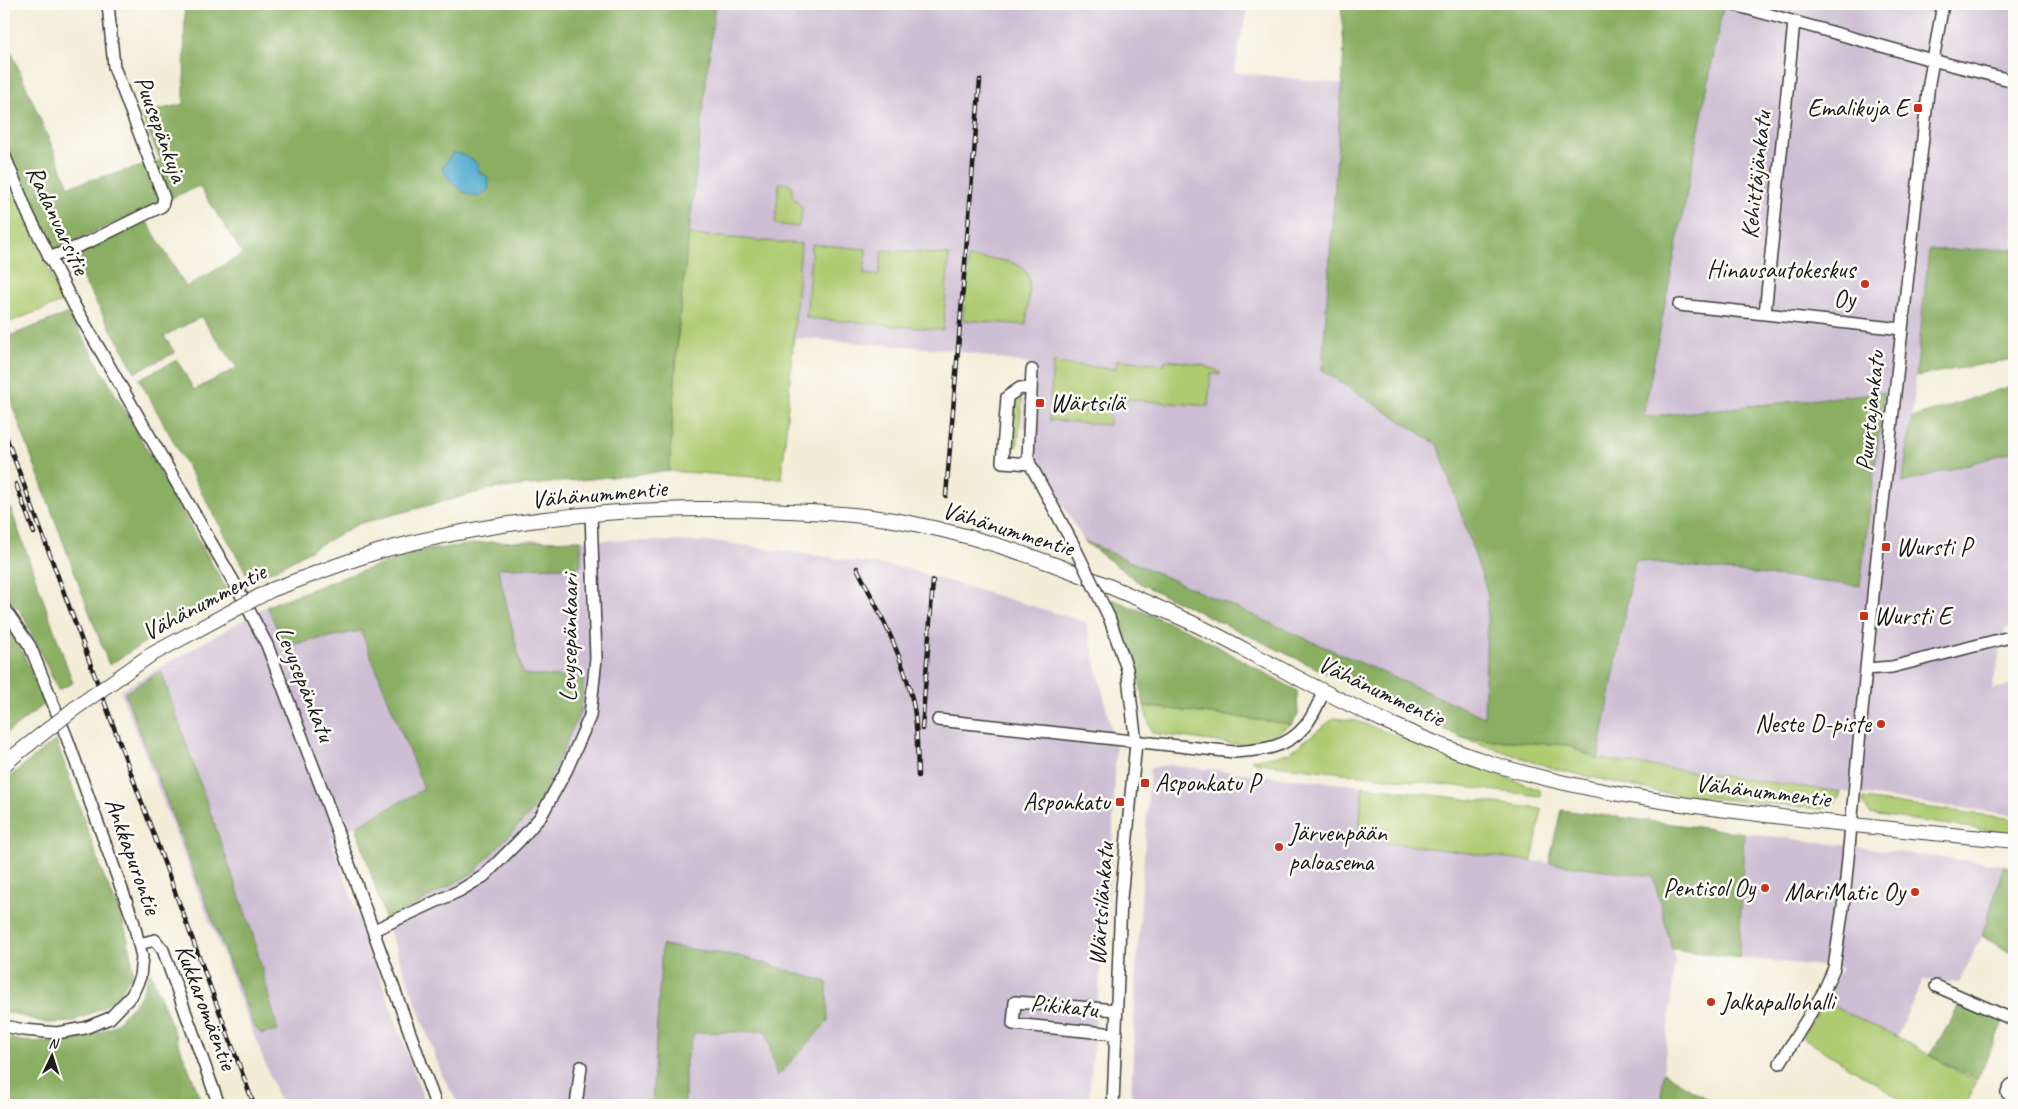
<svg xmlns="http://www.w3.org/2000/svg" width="2018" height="1109" font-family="Caveat,sans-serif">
<rect width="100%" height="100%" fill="#fdfcf7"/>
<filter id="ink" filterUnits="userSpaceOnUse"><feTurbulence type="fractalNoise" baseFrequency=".02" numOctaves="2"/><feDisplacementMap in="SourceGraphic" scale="10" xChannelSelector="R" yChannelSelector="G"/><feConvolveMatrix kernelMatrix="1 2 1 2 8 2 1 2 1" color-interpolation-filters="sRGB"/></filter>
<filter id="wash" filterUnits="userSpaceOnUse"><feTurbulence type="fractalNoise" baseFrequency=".0096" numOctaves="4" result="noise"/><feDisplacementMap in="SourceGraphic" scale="20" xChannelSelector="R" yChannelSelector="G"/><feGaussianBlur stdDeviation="1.12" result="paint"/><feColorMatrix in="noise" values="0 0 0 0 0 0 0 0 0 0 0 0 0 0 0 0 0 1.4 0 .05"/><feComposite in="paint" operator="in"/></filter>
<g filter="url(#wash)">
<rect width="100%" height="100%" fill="#f3edd8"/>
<path fill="#cdbed3" d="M715,4h503v2l29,4 -13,62 108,12 -20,286 116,75 50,149 -4,124 -400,-177 -38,-64 -23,-53 4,-60 -74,-14 -275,-21z
M1714,4h300v245l-85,1 -17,168 -10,65 112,-32v175l-9,3 -13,60 22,-4v130l-416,-56 37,-200 225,27 23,-194 -240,25 80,-410z
M581,540l139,2 184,26 182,54 30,127 -4,100 -24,256h-629l-17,-30 -56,-154 87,-48 65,-68 43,-95 3,-31 -61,-4 -25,-107 83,-1z
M267,606l18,40 76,-15 63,158 -93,50 95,266h-145l-161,-414z
M1169,765l194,21 -5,53 296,37 21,84 -15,145h-529l5,-131 14,-206z
M1744,833l260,32 -22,71 -23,47 -36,-3 -26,56 -73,-34 18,-34 -103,-10z"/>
<path fill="#aecb72" stroke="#657447" d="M4,166l58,136 -58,22z
M779,183l10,1 3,2v9l10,13v6l-4,13 -23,-3z
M685,234l116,10 -19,235 -113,-8z
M812,244l54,5 -2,25 15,2 3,-26 67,5 -6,75 -137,-12z
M968,258c17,1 60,-1 61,23 1,14 -2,30 -3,44l-63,-5z
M1117,360l48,4v-4c20,2 37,3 55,12v2h-9l-3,32 -97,-8 -2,27 -60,-5 4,-57 63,6z
M1020,397l2,4 -4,43 -3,4 -3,-4 4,-43z
M1144,706l148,18 -32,19 -27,1 -81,-11z
M1334,718l23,3 183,69 1,6 -283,-33 -7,-3 38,-7z
M1462,738l105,7 31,14 243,33c-3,12 -10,13 -20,17l-158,-16 -104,-23z
M1363,786l179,23 -10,52 -174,-22z
M1863,799l151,20v15l-144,-20 -7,-11z
M1824,1002l70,33 82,47 -11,23h-66l3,-5 -100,-63z"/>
<path fill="#8aaf64" stroke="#536640" d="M185,4h530l-37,325 -9,142 -178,18 -133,35 -82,45 -26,11 -111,-201 38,-19 17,30 43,-22 -36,-51 -37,19 11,17 -40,19 -65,-116 77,-34 39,65 57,-33 -44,-68 -149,65 -40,-92 -6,-22v-102l65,151 92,-25 -20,-47 43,-10z
M1341,4h373l9,3 -80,410 241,-25 -24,194 -225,-26 -37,199 -31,-14 -105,-7 -321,-154 -57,-43 400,176 4,-123 -50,-149 -116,-75 20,-286 2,-36z
M2014,249v110l-98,17 13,-126z
M69,313l158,277 -118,75 -105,-282v-45z
M2014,385v66l-112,32 10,-65z
M4,490l69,193 -15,7 -38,-80 -16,-14z
M581,540v27l-83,1 25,106 61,5 -3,31 -43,95 -65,68 -87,48 -30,-95 68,-37 -63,-158 -76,15 -18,-40 74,-28 80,-27 69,-9z
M1112,599l78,32 107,60 1,24 -6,9 -148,-18 -7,-38z
M4,624l17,25 24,55 -41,31z
M161,671l92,264 25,96 -16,3 -8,-7 -129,-334z
M56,740l48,137 18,40 9,35 2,22 -15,22 -16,12 -30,14 -26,1 -42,-12v-230z
M1561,810l183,23 -5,125 -67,-9 -19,-73 -104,-13z
M2004,865l10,5v85l-32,-19z
M662,945l77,11 88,26 1,39 -51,56 -11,-46 -72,2 -9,30v42h-33z
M150,971l53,134h-199v-68l17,4 38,2 28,-5 27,-12 27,-30z
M1963,1001l41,19 -27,60 -47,-25z
M1664,1072l52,33h-56z"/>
<path fill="#4ea9cc" stroke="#356274" d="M452,153c10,0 18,4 26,11l1,8 9,5 1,12 -10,8c-16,-2 -29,-14 -37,-28z"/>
</g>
<g filter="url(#ink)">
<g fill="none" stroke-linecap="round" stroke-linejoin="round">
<g stroke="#3c3b38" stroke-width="14">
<path id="minor" d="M1731,4l201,56 82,21
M1794,22l-29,292 137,15
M4,154l24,60 46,91 165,286 28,54 56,147 113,313
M49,258l42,-17 71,-35 2,-8 -50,-131 -6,-63
M1679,305l86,9
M1032,370l-4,87 2,7 43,80
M1030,464l-28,-2 5,-65 13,-9 10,1
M4,608l26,38 37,92 66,182 9,37 -2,20 -8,18 -22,23 -25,10 -28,5 -33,-3 -20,-4
M1109,617l18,52 9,74 -15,156 -8,206
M1866,669l26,-2 122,-31
M938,720l296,32c28,-2 52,-3 71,-26 8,-9 13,-23 19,-34
M374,930l85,-39 25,-15 36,-36 21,-24 26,-47 23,-53 6,-58 -5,-144
M139,944l16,-4 8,10 56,155
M1936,986l78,34
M1115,1034l-102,-10 2,-22 102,8
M1780,1063l43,-70 11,-25 10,-68 30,-315 55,-502 14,-79
M2014,1086l-3,-1 -4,8 7,3
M576,1105l5,-38"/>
</g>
<g stroke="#3c3b38" stroke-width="16">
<path id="major" d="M271,590c39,-14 79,-31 120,-42 129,-33 264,-44 397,-37 42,2 86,4 127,13 94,19 186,57 273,97 31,14 60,31 89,46 70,37 141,73 216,97 81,25 166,38 250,48 90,12 181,20 271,29
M4,765l10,-9"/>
</g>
<use href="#minor" stroke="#fff" stroke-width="11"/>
<use href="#major" stroke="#fff" stroke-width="14"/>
<g stroke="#1c1c1c" stroke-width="4.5">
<path id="rail" d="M4,431l250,674
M16,484l18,49
M946,496l34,-416
M857,568c22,43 46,87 56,135 5,24 4,49 5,73
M922,729l11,-148"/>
</g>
<use href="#rail" stroke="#fdfcf7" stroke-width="2.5" stroke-dasharray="8" stroke-linecap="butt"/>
<g stroke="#3c3b38" stroke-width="14" stroke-linecap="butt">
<path id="minor-bridge" d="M1073,544l36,73"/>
</g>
<g stroke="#3c3b38" stroke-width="16" stroke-linecap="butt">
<path id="major-bridge" d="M14,756l60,-47 75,-53 122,-66"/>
</g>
<use href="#minor-bridge" stroke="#fff" stroke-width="11"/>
<use href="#major-bridge" stroke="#fff" stroke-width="14"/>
</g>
</g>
<g fill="#c8321e" stroke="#fdfcf7" stroke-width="2">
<rect x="1913" y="103" width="10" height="10" rx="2.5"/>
<circle cx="1865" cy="284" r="5"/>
<rect x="1035" y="398" width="10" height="10" rx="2.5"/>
<rect x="1881" y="542" width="10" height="10" rx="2.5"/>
<rect x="1859" y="611" width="10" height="10" rx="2.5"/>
<circle cx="1881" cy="724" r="5"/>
<rect x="1140" y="778" width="10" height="10" rx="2.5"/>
<rect x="1115" y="797" width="10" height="10" rx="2.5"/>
<circle cx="1279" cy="847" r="5"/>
<circle cx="1765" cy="888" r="5"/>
<circle cx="1915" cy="892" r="5"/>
<circle cx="1711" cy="1002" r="5"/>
</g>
<g text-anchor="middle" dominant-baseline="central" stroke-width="5" stroke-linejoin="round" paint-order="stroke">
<g font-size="25" fill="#1c1c1c" stroke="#fdfcf7" text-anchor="end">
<text x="1908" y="108">Emalikuja E</text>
<text x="1855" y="270">Hinausautokeskus<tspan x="1855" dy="29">Oy</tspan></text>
<text x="1050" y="403" text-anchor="start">Wärtsilä</text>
<text x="1896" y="547" text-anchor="start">Wursti P</text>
<text x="1874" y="616" text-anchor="start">Wursti E</text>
<text x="1871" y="724">Neste D-piste</text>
<text x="1155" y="783" text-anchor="start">Asponkatu P</text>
<text x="1110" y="802">Asponkatu</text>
<text x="1289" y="833" text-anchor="start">Järvenpään<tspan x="1289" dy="29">paloasema</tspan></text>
<text x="1755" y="888">Pentisol Oy</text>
<text x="1905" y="892">MariMatic Oy</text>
<text x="1721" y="1002" text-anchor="start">Jalkapallohalli</text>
</g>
<g font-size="25" fill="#1c1c1c" stroke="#fdfcf7">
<text transform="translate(161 129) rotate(70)">Puusepänkuja</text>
<text transform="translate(1756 175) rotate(-84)">Kehittäjänkatu</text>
<text transform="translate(58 220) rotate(65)">Radanvarsitie</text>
<text transform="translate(1870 411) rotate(-84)">Puurtajankatu</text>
<text transform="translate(599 494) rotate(-5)">Vähänummentie</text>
<text transform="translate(1008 529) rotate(17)">Vähänummentie</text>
<text transform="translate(204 602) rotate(-28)">Vähänummentie</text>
<text transform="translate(569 638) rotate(-89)">Levysepänkaari</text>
<text transform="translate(305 684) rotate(68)">Levysepänkatu</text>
<text transform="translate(1381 691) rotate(25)">Vähänummentie</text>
<text transform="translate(1763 791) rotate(7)">Vähänummentie</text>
<text transform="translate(133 856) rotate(70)">Ankkapurontie</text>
<text transform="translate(1101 904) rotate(-86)">Wärtsilänkatu</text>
<text transform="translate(1064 1006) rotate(6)">Pikikatu</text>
<text transform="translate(206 1007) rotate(69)">Kukkaromäentie</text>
</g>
</g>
<rect width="2018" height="1109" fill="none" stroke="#fdfcf7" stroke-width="20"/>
<g transform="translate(52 1056) rotate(4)" stroke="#fdfcf7" stroke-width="4" paint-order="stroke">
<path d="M0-4L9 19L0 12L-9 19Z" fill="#1c1c1c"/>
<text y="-8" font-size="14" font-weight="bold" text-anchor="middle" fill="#1c1c1c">N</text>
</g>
</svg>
